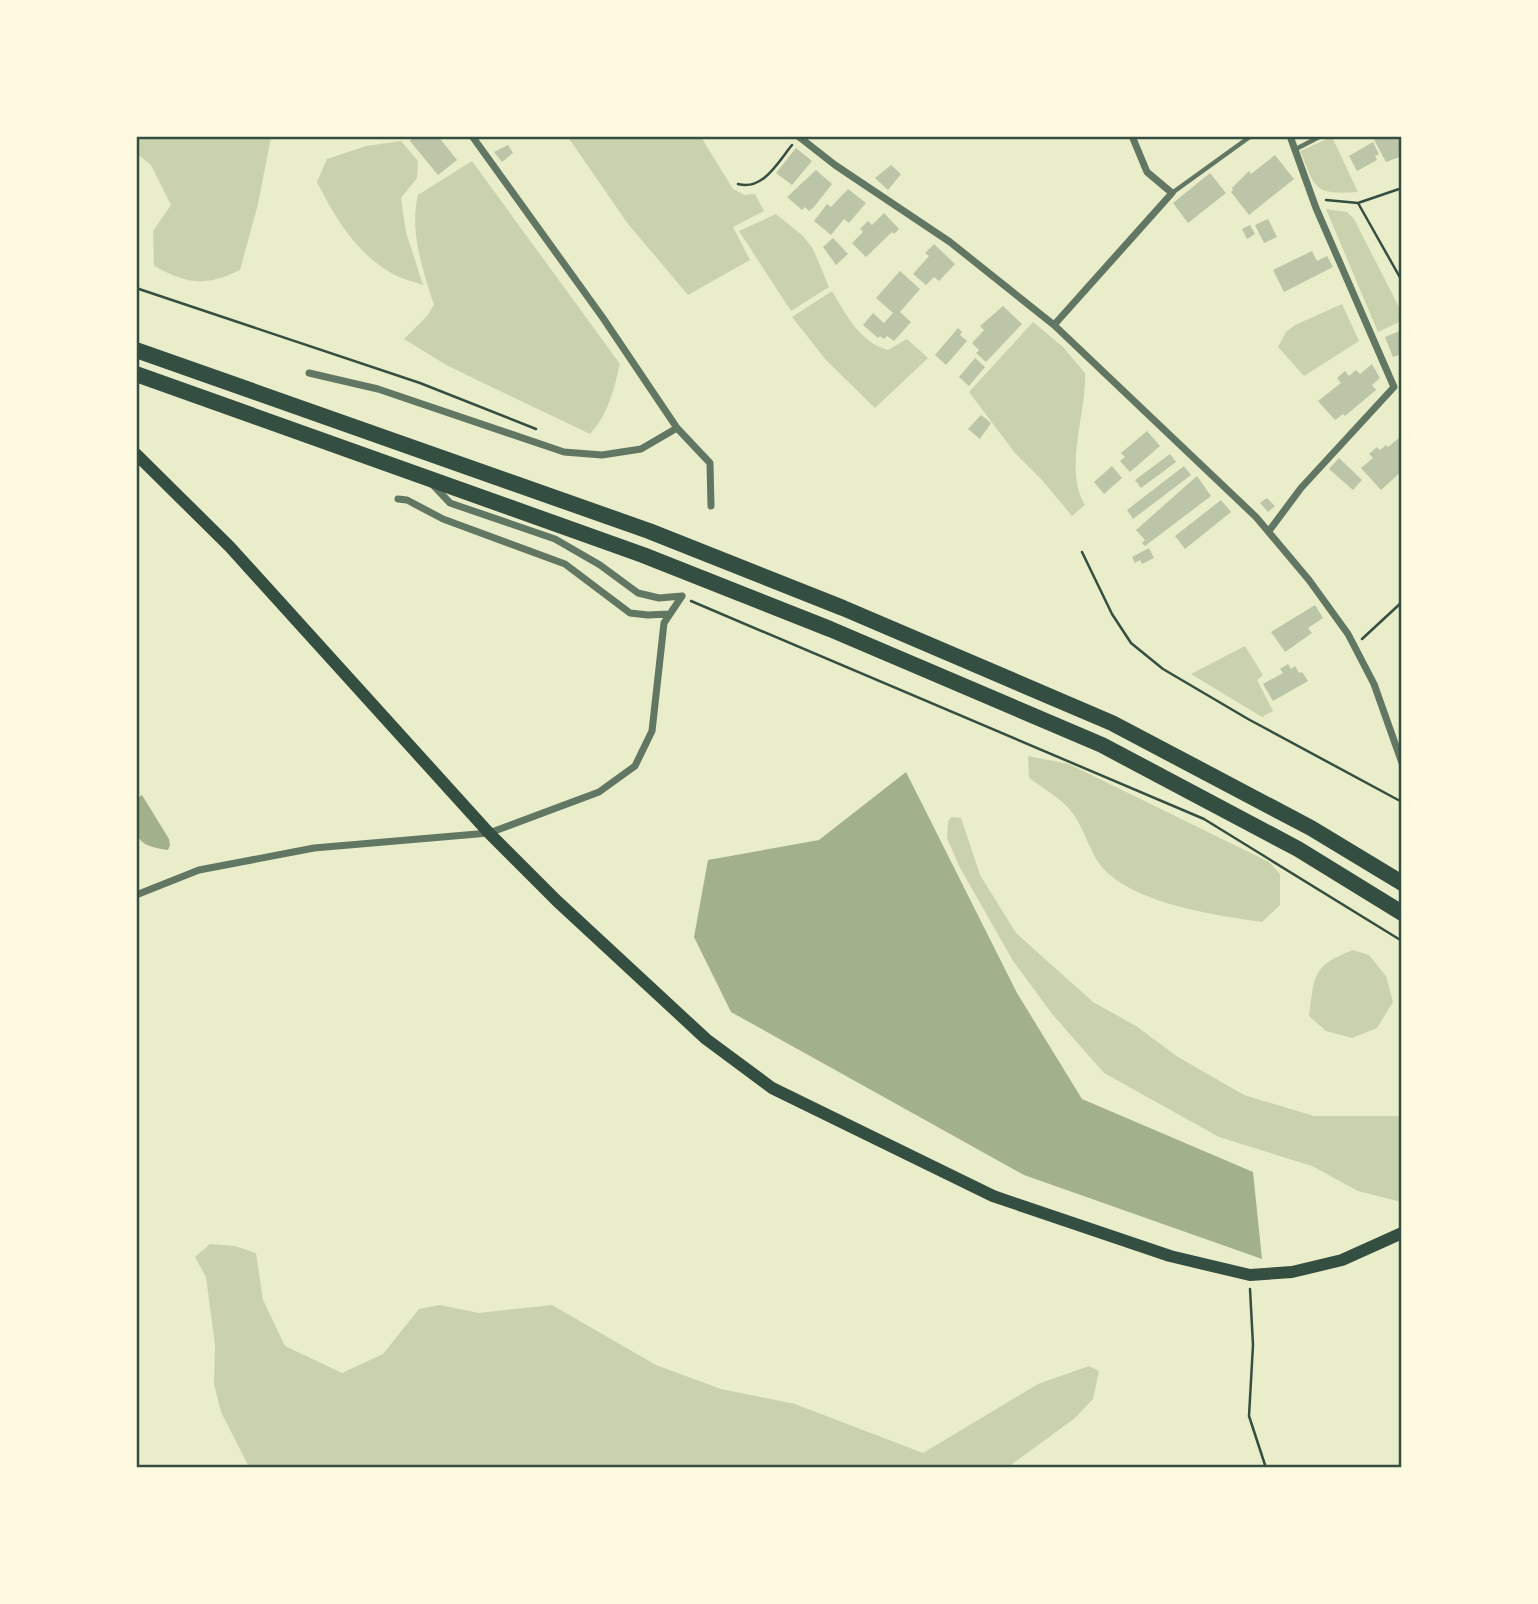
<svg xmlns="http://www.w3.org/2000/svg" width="1538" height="1604" font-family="Mulish,sans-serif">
<rect width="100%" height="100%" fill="#e9edc9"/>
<path fill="#cad2ad" d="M137,136l134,1 -13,67 -18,66c-36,17 -52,14 -86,-4l-1,-35 18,-26 -20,-40 -14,-11z
M568,137h133l32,52 12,6 10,-1 9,17 -31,16 17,33 -62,35 -60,-71z
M1332,137l26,55c-45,3 -42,-3 -58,-41z
M401,141l17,20 -1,17 -16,20 5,34 17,53c-11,-4 -25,-7 -35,-14 -33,-20 -54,-55 -71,-89l10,-23 39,-13z
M472,161l148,203c-6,25 -12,51 -30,70l-142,-68 -44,-27 23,-23 7,-11c-11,-34 -25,-75 -16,-110z
M1326,209l21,3 7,7 47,92v10l-23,11z
M776,214l27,22 10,13 16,38 -38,24 -52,-80z
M832,291c14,24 28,51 56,59l19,-11 21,19 -53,50 -49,-48 -34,-43z
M1342,304l17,37 -55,35 -26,-29 8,-15 9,-7z
M1033,322l30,25 22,26c2,39 -22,96 0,132l-13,11 -30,-36 -27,-27 -46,-61z
M1245,646l18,29 -6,5 16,31 -11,6 -71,-43z
M1028,756l41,8 200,98 11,12v31l-18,17c-47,-7 -128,-18 -160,-55 -12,-14 -17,-36 -28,-52 -10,-15 -31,-27 -45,-37z
M951,817l10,1 19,57 36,58 77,69 43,24 42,31 66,38 70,21h87v86l-43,-11 -46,-25 -93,-29 -115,-64 -51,-58 -40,-54 -54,-95 -12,-28 1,-16z
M1353,950l16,5 17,21 7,26 -16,26 -25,10 -26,-7 -17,-15c6,-40 2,-50 44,-66z
M210,1244l25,2 21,7 7,47 22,46 57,27 41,-19 36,-45 21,-4 39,8 73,-8 104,60 65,24 74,15 128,49 115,-69 51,-18 10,5 -6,28 -18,19 -67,49h-759l-28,-55 -7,-28 1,-39 -9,-68 -11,-20z"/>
<path fill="#a3b18a" d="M906,772l111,221 65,106 171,73 9,87 -238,-84 -293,-163 -37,-75 14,-77 111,-20z
M142,795l27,44 1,6 -2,5c-39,-5 -32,-18 -31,-52z"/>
<path fill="#bcc5a7" d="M413,136h25l19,24 -19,15 -28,-34z
M1381,136h21v20l-16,6 -12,-22z
M1373,142l6,12 -4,2 2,4 -20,11 -8,-15z
M508,145l5,8 -11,9 -8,-10z
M796,148l16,13 -20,24 -16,-12z
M1275,155l19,24 -45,36 -18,-23 2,-2 -1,-2 17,-17 2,3z
M891,165l10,9 -13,16 -13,-12z
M816,170l16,14 -19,24 -4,3 -4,-4 -3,3 -15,-13z
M1210,173l16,20 -38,30 -15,-20z
M848,189l18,14 -17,20 -5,-4 -13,16 -17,-14 13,-17 4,3z
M884,213l15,16 -5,5 -2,-2 -26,25 -14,-14 11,-11 -3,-3 8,-8 4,4z
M1268,219l9,18 -13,6 -9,-18z
M1250,225l5,9 -8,5 -5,-10z
M833,238l15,16 -12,11 -13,-18z
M934,244l21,20 -16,17 -5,-4 -8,8 -13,-11 16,-18 -4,-3z
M1312,251l5,10 10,-5 6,11 -49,25 -11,-22z
M900,271l20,18 -20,23 11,10 -17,19 -7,-5 -3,3 -4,-3 -2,2 -15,-13 10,-12 11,10 9,-10 -17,-15z
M1003,306l19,18 -36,38 -10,-9 3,-3 -7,-7 12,-13 -4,-4z
M958,328l4,4 -2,3 7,6 -21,24 -11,-10z
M1402,330v24l-9,3 -8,-20z
M975,358l10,9 -16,19 -10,-9z
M1372,364l8,14 -8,7 4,5 -31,26 -2,-2 -8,6 -17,-19 23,-18 -4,-5 8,-7 4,5 7,-6 4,4z
M981,415l10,8 -11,16 -12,-10z
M1147,431l13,15 -30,26 -10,-11 5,-4 -4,-4z
M1400,437l2,3v31l-21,19 -20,-22 12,-10 -4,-4 8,-7 3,3 6,-5 2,2z
M1170,454l6,8 -35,26 -6,-8z
M1339,458l23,22 -9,10 -24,-21z
M1112,466l10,12 -18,16 -10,-12z
M1184,466l7,9 -58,44 -6,-9z
M1197,476l14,20 -66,50 -3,-3 3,-3 -9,-10z
M1267,498l8,8 -7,6 -8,-9z
M1221,500l10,12 -46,37 -10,-13z
M1149,548l5,10 -12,6 -2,-4 -5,3 -3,-6z
M1315,605l8,13 -15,10 4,5 -27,19 -14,-20z
M1288,664l3,5 4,-3 4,7 3,-1 6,9 -35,20 -10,-17 20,-11 -3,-4z"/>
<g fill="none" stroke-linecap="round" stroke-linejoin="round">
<path stroke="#344e41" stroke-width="2.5" d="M738,184c25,7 40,-22 54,-39
M1326,200l32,3 44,-15
M1358,203l44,78
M136,288l284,95 116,46
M1082,552l30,62 19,29 32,26 85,50 154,83
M691,601l513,218 198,122
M1362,639l40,-37
M1250,1289l3,56 -4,71 17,52"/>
<path stroke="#617663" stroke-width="4.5" d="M1294,150l27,-14
M1172,193l79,-57"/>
<path stroke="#617663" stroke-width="7" d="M472,136l131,182 74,110 33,35 1,43
M798,136l37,29 115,77 104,83 202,192 53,63 39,54 26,50 28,79
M1054,325l118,-132 -25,-21 -15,-36
M309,373l69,16 186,63 38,3 39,-6 36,-21
M433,485l17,18 105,36 45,26 38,28 21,5 23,-2
M398,499l9,1 36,19 122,45 65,49 18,2 21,-1
M1269,531l32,-43 93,-101 -78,-179 -26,-72
M136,895l63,-25 115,-22 175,-15 110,-41 36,-26 17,-35 12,-108 18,-27"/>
<path stroke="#344e41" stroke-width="12" d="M136,454l94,93 259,286 68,68 149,138 66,49 221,108 177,60 80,19 42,-3 50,-12 60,-27"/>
<path stroke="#344e41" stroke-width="16" d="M136,350l513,181 194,77 269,115 199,105 91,55
M136,374l507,181 187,74 272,116 196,104 104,64"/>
</g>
<rect width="1538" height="1604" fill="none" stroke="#fefae0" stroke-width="276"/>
<rect x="138" y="138" width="1262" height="1328" fill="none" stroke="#344e41" stroke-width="2.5"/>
</svg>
